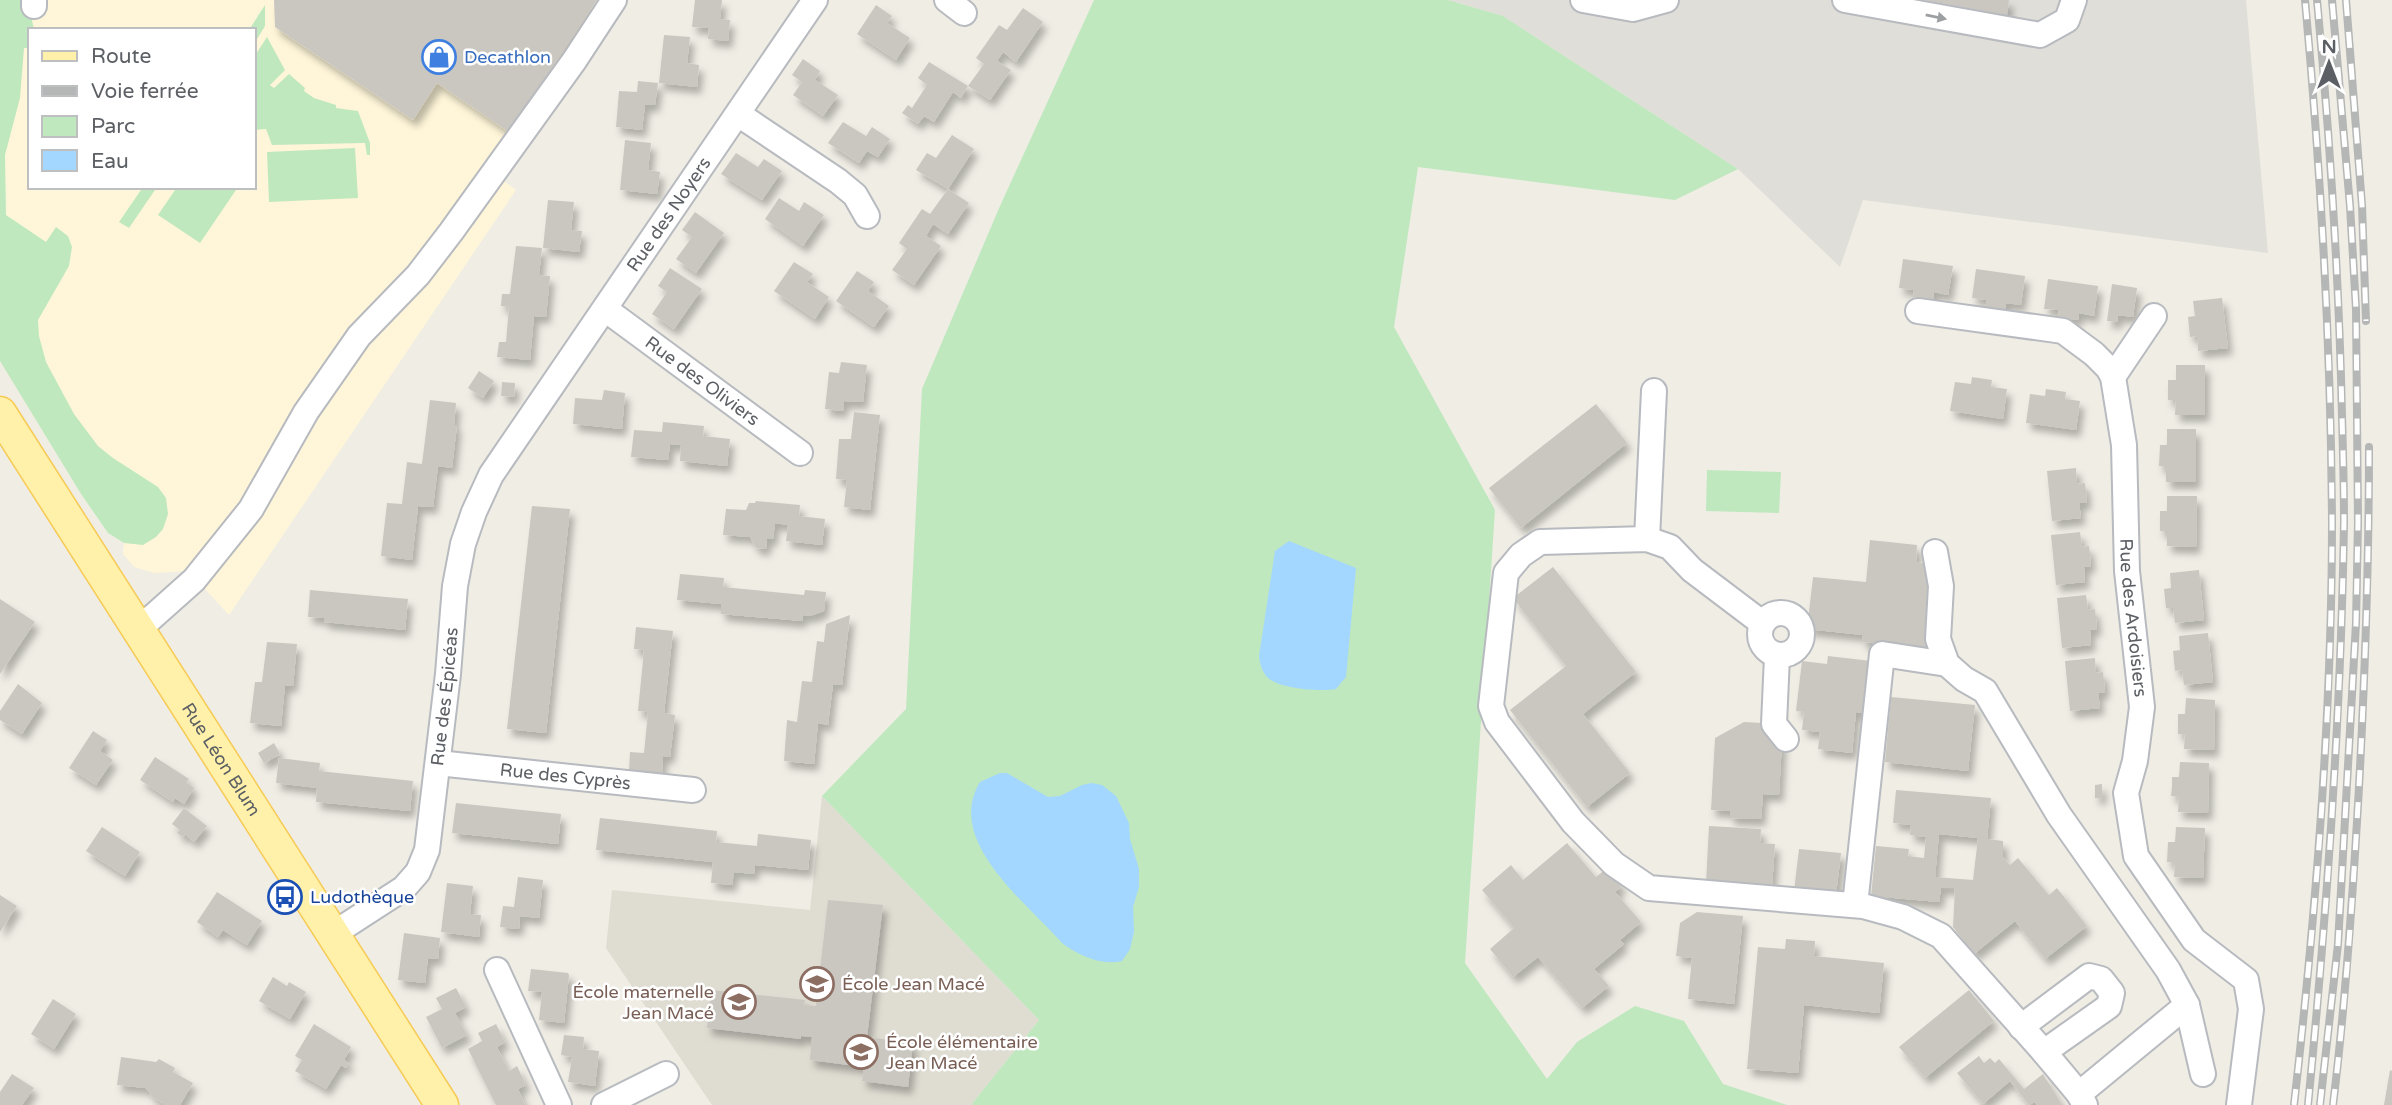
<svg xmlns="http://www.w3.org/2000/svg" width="2392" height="1105" font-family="'Varela Round',sans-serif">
<defs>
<filter id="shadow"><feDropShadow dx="4.5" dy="7" stdDeviation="3.5" flood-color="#0004"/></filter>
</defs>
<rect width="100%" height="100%" fill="#efede4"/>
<path fill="#fff6d9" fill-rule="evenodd" d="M0,0h618l-117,179 15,11 -287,425 -41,-44 -34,2 -20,-6 -11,-13 1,-11 -16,-10 -27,-39 -81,-133zM30,30h224v157h-224z"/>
<path fill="#e0ded8" d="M1448,0h798l22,253 -405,-53 -23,67 -102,-98 -235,-153z"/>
<path fill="#dfdcd2" d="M822,796l217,224 -68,85h-259l-106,-157 6,-58 198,20z"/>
<path fill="#bfe8bf" d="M0,0h28l6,30h-4v18h-6l-4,50 -15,57 1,60 40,27 10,-15 12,9 4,11 -3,19 -31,54 1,16 7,26 28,52 24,32 15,12 45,29 8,11 2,16 -5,15 -7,8 -13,8 -19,-2 -16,-10 -27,-39 -81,-133z
M1094,0h354l55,16 235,153 -63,31 -257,-33 -24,160 101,183 -30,453 82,116 30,-37 58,-36 49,15 39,63 64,21h-816l68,-85 -217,-224 84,-87 16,-320 78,-183z
M265,5v21l-11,18v-14h-5z
M267,37l18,33 -15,15 4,3 15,-14 16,14 -1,3 10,7 22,7v3l22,3 12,32v12h-3l-2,-12 -93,2 -6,-16 -12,1v-73z
M355,148l3,50 -89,4 -2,-50z
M143,187h14l-28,41 -10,-6z
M177,187h61l-38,56 -42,-28z
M1707,470l74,2 -2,41 -73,-2z"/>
<path fill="#a4d7ff" d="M1289,541l67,27 -10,109 -10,12c-15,3 -56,0 -68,-11 -6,-6 -8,-14 -9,-22l16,-105z
M1000,773h7l41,24 12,-1 22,-11 9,-2 11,2 14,11 13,27 1,16 9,30v18l-6,20 1,25 -4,17 -8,12c-21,5 -44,-6 -60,-18 -35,-40 -118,-102 -82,-161z"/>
<path fill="#cac7c1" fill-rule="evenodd" filter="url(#shadow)" d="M274,0h323l-88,132 -72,-49 -24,37 -138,-93z
M695,0h27l-2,19 10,1 -2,21 -20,-2 1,-11 -17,-1z
M1924,0h85l-2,15z
M876,5l16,11 -5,7 23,15 -14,22 -39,-26z
M1023,8l20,14 -27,40 -13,-10 -6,9 14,9 -21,30 -22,-14 16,-22 -8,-6 23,-33 8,5z
M664,35l26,2 -3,26 12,2 -2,22 -38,-4z
M803,59l17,12 -5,9 23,15 -15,21 -30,-21 9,-13 -10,-7z
M929,62l39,24 -7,12 -8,-6 -19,30 -10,-6 -6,8 -16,-11 6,-8 4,3 15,-23 -9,-7z
M638,81l20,2 -3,22h-10l-3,25 -26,-3 3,-36 18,1z
M843,122l23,14 6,-9 18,12 -12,18 -11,-6 -8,12 -31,-20z
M952,135l22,14 -26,40 -32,-19 11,-17 9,5z
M625,140l26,3 -3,27 12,2 -3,22 -37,-4z
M736,153l22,14 6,-8 18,12 -20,29 -41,-26z
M948,189l21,14 -21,31 -15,-10 -7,12 15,10 -27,39 -22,-15 15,-21 -8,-6 23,-34 8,5z
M779,198l20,13 5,-9 20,13 -21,31 -38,-27z
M548,200l26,2 -3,28 11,1 -3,21 -36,-4z
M695,212l29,21 -28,40 -20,-14 16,-22 -10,-7z
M516,246l26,2 -3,27 11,1 -4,41 -12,-1 -4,44 -33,-3 2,-15h7l3,-35 -8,-1 1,-12h8z
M1903,259l50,7 -5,29 -14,-3 -1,8 -20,-3 1,-7 -15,-2z
M794,262l19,12 -6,8 22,15 -14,22 -41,-28z
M670,268l32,21 -28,40 -22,-15 15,-22 -9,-6z
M1976,269l49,7 -4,29 -15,-2 -1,7 -20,-3 2,-7 -15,-2z
M857,271l17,11 -6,9 21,15 -15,21 -38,-26z
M2048,279l50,7 -4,30 -15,-3 -1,7 -20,-2 1,-8 -15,-1z
M2112,284l25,4 -4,29 -15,-2 -1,7 -10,-1z
M2222,298l6,50 -30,3 -1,-15 -7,1 -2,-20 7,-1 -2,-15z
M841,362l26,3 -4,37 -19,-1 -1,10 -18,-2 4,-37 10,1z
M2176,365h29v50h-30l1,-15h-8v-20h8z
M479,371l15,10 -11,17 -15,-10z
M1972,377l20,3 -1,7 16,2 -4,30 -53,-8 5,-29 16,2z
M502,382l13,1 -1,14 -13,-1z
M2046,389l20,3 -1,7 15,2 -4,29 -50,-7 4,-29 15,2z
M604,390l21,3 -3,36 -49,-5 2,-26 27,2z
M430,400l26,3 -2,22h3l-5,43 -14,-2 -5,41 -15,-1 -6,54 -31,-4 6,-53 15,1 5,-42 15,2z
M1596,404l31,39 -106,85 -32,-40z
M854,412l26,3 -10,95 -26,-3 3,-27 -11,-1 3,-40h12z
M663,422l41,4 -1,10 27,3 -3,27 -47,-5 1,-16 -11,-1 -2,16 -37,-3 3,-27 28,2z
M2167,429h29v53h-30v-16h-7l1,-21h7z
M2076,468l1,16 8,-1 2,20h-8l2,15 -29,3 -5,-50z
M2167,496h30l-1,51 -29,-1v-15h-7v-20h7z
M756,501l44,4 -1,11 26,3 -3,26 -36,-4 2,-16 -13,-2 -2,16h-6l-1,10 -10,-1 -6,-11 -27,-2 3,-26 20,1 3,-7h6z
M532,506l38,3 -24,224 -39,-4z
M2080,532l2,15 7,-1 2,20 -7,1 1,15 -29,3 -5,-50z
M1870,540l47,5 -1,17 15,2 -4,34 10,1 -6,50 -69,-7 1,-7 -56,-6 6,-52 53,5z
M1553,567l83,105 -53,42 47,59 -43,34 -77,-97 56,-44 -53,-68z
M2199,570l5,50 -29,3 -2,-15h-7l-2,-19 7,-1 -1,-15z
M680,574l44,4 -1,9 81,8 1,-5 21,2 -2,19 -14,5 -7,-1 -1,6 -81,-7v-10l-44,-4z
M310,590l98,9 -3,31 -81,-8v-4l-16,-1z
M2086,595l2,15 7,-1 2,20 -7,1 1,15 -29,3 -5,-50z
M0,599l35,23 -35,52z
M850,615l-8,70 -9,-1 -5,41 -10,-2 -4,41 -30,-3 3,-41 10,2 5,-41 10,1 5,-41 7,1 2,-18z
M636,627l37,4 -9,82 11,2 -5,42 -7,-1 -1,17 -33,-3 1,-18 14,1 4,-41 -10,-1 6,-61 -10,-1z
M2208,633l5,49 -29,3 -2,-15 -7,1 -2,-20 7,-1 -1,-14z
M267,642l30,2 -4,42 -8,-1 -4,41 -31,-3 5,-41h7z
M1828,656l43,5 -6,52 -9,-1 -4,41 -34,-4 2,-17 -18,-2 2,-18 -8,-1 6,-50 25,3z
M2095,658l1,15 7,-1 2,20 -7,1 2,15 -30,3 -5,-50z
M18,684l24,19 -20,31 -22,-14v-9z
M1891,697l84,8 -7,66 -83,-9z
M2186,698l29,2 -1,50 -30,-1 1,-15h-7v-20h7z
M1744,722l18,1 20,18 -3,54 -16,-1 -2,25 -31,-1v-7l-19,-1 4,-72z
M93,731l14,9 -7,11 13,9 -17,25 -27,-17z
M274,743l6,11 -16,9 -6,-10z
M155,757l34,22 -3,3 8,6 -10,16 -9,-6 -2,4 -33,-22z
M279,758l41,5 -1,8 94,10 -3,30 -94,-9 1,-14 -41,-5z
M2180,762l29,1 -1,50 -30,-1 1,-15 -8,-1 1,-9v-10h7z
M2102,784v14h-7v-13z
M1896,790l95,8 -4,41 16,2v16l7,8 8,-7 31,37 8,-7 30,38 -42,33 -30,-38 -41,33 -21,-27 2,-39h-14l-2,14 -68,-6 5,-50 33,3 -1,7 16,2 2,-21 -16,-2 1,-10 -18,-2zM1939,834l39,4 -5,42 -38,-3z
M456,803l105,11 -3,30 -106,-11z
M184,808l23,18 -13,16 -9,-8 -2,3 -6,-4 3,-3 -8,-6z
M600,818l117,13 -1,11 41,4 1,-12 53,6 -3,30 -53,-5 -1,9 -20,-2 -2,13 -21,-2 2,-21 -117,-12z
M1709,826l52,3 -1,14 15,1 -3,43 -66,-4z
M102,827l38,25 -15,24 -39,-25z
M2176,827l29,1 -2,50 -29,-1 1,-15h-8l1,-20h7z
M1567,843l29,34 11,-9 15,18 -7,6 26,30 -21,18 4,4 -30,25 15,17 -27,22 -44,-51 -25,20 -23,-28 24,-21 -32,-38 29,-25 12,15z
M1799,849l42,4 -5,42 -42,-4z
M518,877l25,3 -4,38 -19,-2 -1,13 -19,-2 3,-21 11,1z
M447,883l26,3 -3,28 11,1 -2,22 -38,-5z
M217,892l45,29 -15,24 -24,-15 -5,7 -21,-15z
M0,895l17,11 -17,26z
M828,900l55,5 -16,132 46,6 -5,44 -46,-6 2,-14 -54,-7 2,-23 -11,-1v3l-94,-11 4,-38 94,10 -1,5 12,1z
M1697,912l46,4 -9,88 -46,-5 4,-41 -16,-2 4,-33z
M404,933l36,5 -2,21 -10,-1 -3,25 -27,-3z
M1786,939l29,2 -1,15 70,7 -5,50 -75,-8 -6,68 -51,-4 11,-122 27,2z
M531,969l37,4 1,2 -5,48 -25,-3 3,-28 -14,-1z
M273,977l14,9 2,-4 17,10 -16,27 -31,-18z
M456,988l10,19 -11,6 12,22 -25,13 -16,-31 16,-8 -6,-11z
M1969,990l25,31 -69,57 -26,-31z
M53,999l23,15 -22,35 -23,-15z
M314,1024l37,23 -7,13 6,4 -4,4 -5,-3 -15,24 -31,-18 7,-11 -7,-4z
M496,1024l9,18 -8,5 12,24 8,-5 9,19 -8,4 7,16h-29l-28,-56 14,-8 -4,-8z
M564,1035l20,2 -1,12 16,2 -4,35 -27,-4 4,-25 -11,-2z
M1979,1056l5,7 6,-5 5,5 4,-4 25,30 19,-15 18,29 -2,2h-22l-3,-3 -5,3 -19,-24 -27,23 -26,-31z
M121,1057l35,5 3,-3 16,9 -2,4 20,11 -13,22h-15l-15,-10 1,-2 -6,-5 -28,-3z
M2390,1070l2,1v34h-8z
M12,1074l22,14 -12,17h-22v-13z"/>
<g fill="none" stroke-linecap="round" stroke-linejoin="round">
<g stroke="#b7babf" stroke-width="28">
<g id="minor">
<path d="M34,0v6"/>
<path d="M947,0l17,13"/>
<path d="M1583,0l50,9 33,-9"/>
<path d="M1845,0l195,35 27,-15 7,-20"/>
<path d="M738,114l100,67 17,14 12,21"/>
<path id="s1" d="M605,309l195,144"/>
<path id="s2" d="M1918,311l145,20 31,23 14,14 5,9 11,68 3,126 15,136 -7,54 -9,32 10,63 58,84 52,40 5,29 -12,96"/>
<path d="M2113,377l41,-61"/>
<path d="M1647,539l7,-148"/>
<path d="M1935,552l6,34 -3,53 9,25 17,15 21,12 74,124 109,155 19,35 16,69"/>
<circle cx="1781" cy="634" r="21"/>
<path d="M1762,623l-70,-53 -22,-23 -23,-8 -107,3 -19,13 -15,18 -15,133 6,16 76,100 41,42 35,24 214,18 40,11 38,19 103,116 35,42 6,11"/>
<path d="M139,629l55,-49 57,-71 55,-97 53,-76 59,-61 33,-43 123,-171 40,-61"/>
<path d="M1777,656l-3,68 12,15"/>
<path id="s3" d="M438,763l255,27"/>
<path d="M1855,905l27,-251 65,10"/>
<path id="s4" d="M333,934l71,-46 14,-16 9,-22 21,-176 7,-88 8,-42 11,-32 17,-37 324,-475"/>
<path d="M497,970l62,135"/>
<path d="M2021,1027l68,-51 12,3 11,14 -3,13 -65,46"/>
<path d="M2079,1094l108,-89"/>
<path d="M604,1105l62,-31"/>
</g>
</g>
<g stroke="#f7ca55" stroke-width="35">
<g id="major">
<path id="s5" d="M0,413l442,692"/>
</g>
</g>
<use href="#minor" stroke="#fff" stroke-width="24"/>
<use href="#major" stroke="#fff1a9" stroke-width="32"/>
<g stroke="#b5b6b6" stroke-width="8">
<path id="rail" d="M2346,0l16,205 4,116
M2294,1105c22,-193 38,-388 38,-583 -1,-174 -11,-348 -27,-522
M2308,1105c19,-194 33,-388 36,-583 0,-35 -1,-70 -2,-106 -3,-139 -12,-277 -25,-416
M2320,1105l18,-161 18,-321 2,-101 -2,-213 -6,-103 -18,-206
M2333,1105c13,-106 20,-211 26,-318 6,-113 10,-226 10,-340"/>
</g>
<use href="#rail" stroke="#fff" stroke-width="5" stroke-dasharray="16" stroke-linecap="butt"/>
</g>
<defs><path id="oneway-solid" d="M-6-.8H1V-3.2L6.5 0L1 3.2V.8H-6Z" transform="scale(1.75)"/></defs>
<use fill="#9da0a3" href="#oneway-solid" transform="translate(1936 17) rotate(11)"/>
<defs>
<g id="shop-ring" transform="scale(1.75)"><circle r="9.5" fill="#fff" stroke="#3f7fe0" stroke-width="1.5"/><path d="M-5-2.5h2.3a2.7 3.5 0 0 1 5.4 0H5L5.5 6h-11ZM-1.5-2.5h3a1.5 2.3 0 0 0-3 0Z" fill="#3f7fe0"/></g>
<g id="bus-ring" transform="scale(1.75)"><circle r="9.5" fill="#fff" stroke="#1a4fb4" stroke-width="1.5"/><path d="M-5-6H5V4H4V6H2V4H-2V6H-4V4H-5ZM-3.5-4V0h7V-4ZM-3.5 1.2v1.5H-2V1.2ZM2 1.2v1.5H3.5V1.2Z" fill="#1a4fb4"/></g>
<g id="school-ring" transform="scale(1.75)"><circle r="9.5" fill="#fff" stroke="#8d6e63" stroke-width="1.5"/><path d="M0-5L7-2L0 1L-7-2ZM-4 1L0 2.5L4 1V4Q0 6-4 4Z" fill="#8d6e63"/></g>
</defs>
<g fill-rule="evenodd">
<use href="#shop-ring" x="439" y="57"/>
<use href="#bus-ring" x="285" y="897"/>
<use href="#school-ring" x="817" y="984"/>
<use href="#school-ring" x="739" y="1002"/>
<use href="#school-ring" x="861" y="1052"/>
</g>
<g text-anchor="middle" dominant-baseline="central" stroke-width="5" stroke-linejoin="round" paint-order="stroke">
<g font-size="18" fill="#366cbe" stroke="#fff" text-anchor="start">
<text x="464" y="57">Decathlon</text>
</g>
<g font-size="18" fill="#5c6065" stroke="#fff">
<text stroke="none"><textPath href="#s4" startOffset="828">Rue des Noyers</textPath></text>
<text stroke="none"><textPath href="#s1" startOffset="121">Rue des Oliviers</textPath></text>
<text stroke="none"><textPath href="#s2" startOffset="457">Rue des Ardoisiers</textPath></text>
<text stroke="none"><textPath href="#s4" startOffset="284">Rue des Épicéas</textPath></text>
<text stroke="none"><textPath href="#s5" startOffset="411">Rue Léon Blum</textPath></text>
<text stroke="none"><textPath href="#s3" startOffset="128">Rue des Cyprès</textPath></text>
</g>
<g font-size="18" fill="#164399" stroke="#fff" text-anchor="start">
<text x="310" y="897">Ludothèque</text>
</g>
<g font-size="18" fill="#785e54" stroke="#fff" text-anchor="start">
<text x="842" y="984">École Jean Macé</text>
<text x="714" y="992" text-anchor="end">École maternelle<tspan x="714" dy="21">Jean Macé</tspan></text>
<text x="886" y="1042">École élémentaire<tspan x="886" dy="21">Jean Macé</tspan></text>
</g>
</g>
<rect x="28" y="28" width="228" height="161" fill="#ffffff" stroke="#bebfc1" stroke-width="2"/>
<rect x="42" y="51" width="35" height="10" fill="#fff1a9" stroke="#bebfc1" stroke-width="2"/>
<text x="91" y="63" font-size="21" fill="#5c6065">Route</text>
<rect x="42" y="86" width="35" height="10" fill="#b5b6b6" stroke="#bebfc1" stroke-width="2"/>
<text x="91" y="98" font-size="21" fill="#5c6065">Voie ferrée</text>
<rect x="42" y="116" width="35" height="21" fill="#bfe8bf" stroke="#bebfc1" stroke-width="2"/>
<text x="91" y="133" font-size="21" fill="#5c6065">Parc</text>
<rect x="42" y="150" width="35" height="21" fill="#a4d7ff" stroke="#bebfc1" stroke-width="2"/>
<text x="91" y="168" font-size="21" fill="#5c6065">Eau</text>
<g transform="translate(2329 63)" stroke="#ffffff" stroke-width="5" paint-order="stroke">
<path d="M0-5L12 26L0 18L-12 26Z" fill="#5c6065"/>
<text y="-10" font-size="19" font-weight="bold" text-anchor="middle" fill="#5c6065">N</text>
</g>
</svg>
